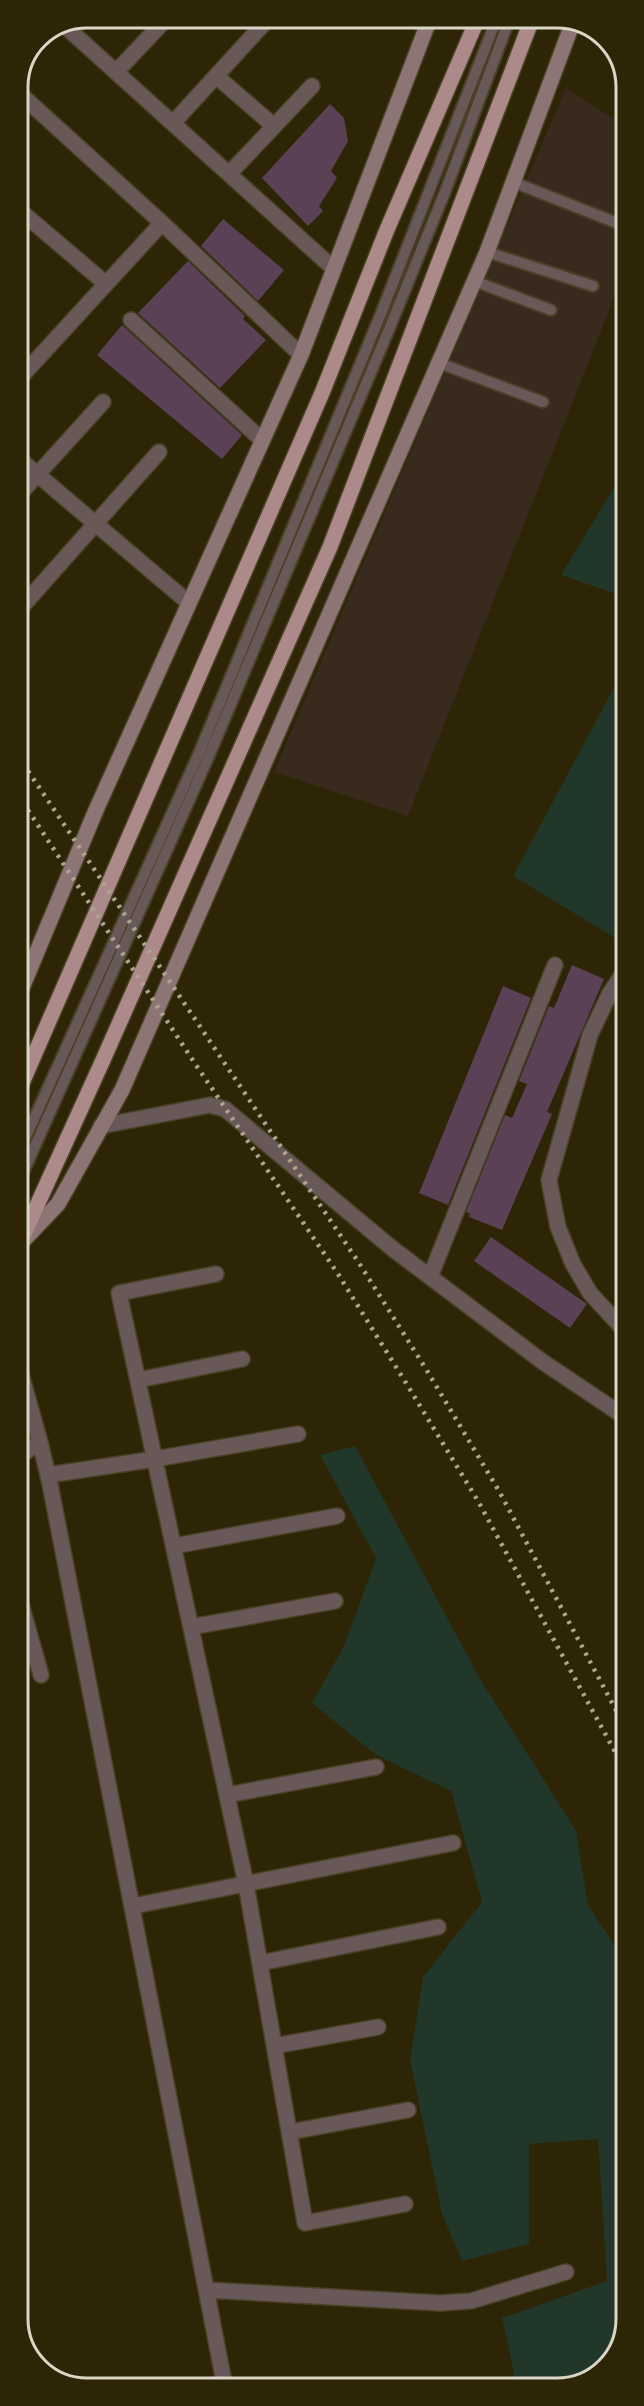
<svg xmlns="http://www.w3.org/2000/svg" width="644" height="2406" font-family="'Space Grotesk',sans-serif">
<rect width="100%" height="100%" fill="#2d2506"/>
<path fill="#382a1d" d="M566,88l59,38v144l-217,546 -134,-44z"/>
<path fill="#203729" d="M625,469v128l-64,-22z
M625,667v277l-112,-68z
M355,1446l124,231 97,154 12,74 38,58v356l-15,42 -40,26h-54l-15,-69 105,-37 -9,-142 -69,5v100l-67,17 -20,-47 -32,-154 13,-83 59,-75 -31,-111 -75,-36 -64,-52 32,-57 32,-88 -56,-103z"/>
<path fill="#5a4155" d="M330,104l14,14 4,23 -17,30 6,7 -18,28 4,5 -15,15 -46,-48z
M223,219l61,51 -26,31 -57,-55z
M188,261l57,55 -2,3 23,21 -46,48 -82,-75z
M122,325l120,110 -20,24 -125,-104z
M572,965l32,14 -57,133 5,2 -50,116 -33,-13 1,-3 -4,-2 39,-97 7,3 15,-34 -8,-3 30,-75 5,2z
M503,986l28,12 -83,207 -29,-12z
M491,1237l96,67 -17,24 -96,-67z"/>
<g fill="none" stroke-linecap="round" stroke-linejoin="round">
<g stroke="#494125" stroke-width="14">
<path id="lane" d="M513,182l109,43
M487,252l106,34
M474,281l77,29
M439,363l104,39
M19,1152l180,-399 181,-437 117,-298
M19,1182l190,-426 181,-429 55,-135 65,-174"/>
</g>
<g stroke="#494125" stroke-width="18">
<path id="street" d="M66,27l267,241
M116,72l51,-54
M216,76l58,50
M18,92l144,131 139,132
M173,123l96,-105
M229,174l83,-88
M18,209l87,74
M131,320l131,120
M18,380l144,-157
M18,458l171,145
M18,496l85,-94
M18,611l141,-159
M625,971l-15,22 -20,42 -41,145 9,47 15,37 17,29 35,38
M101,1126l109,-21 15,4 168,140 150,113 82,55
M216,1274l-97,19 127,591 59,339 100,-19
M430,1277l125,-312
M19,1367l21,75 10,42 175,903
M138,1380l104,-21
M19,1456l21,-14
M48,1475l107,-16 143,-25
M174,1546l163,-30
M19,1597l22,78
M191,1627l144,-26
M227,1795l149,-28
M133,1906l320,-63
M260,1963l178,-36
M274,2046l104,-19
M290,2132l118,-22
M207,2290l233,13 31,-2 95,-29"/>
</g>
<g stroke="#494125" stroke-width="18">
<path id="secondary" d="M19,995l77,-185 205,-455 129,-337
M19,1245l39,-41 64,-114 365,-838 86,-230"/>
</g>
<g stroke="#494125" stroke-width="18">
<path id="primary" d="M19,1090l303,-697 64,-161 92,-214
M19,1245l84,-185 227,-513 202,-528"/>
</g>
<use href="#lane" stroke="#695858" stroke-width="10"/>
<use href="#street" stroke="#695858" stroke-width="15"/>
<use href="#secondary" stroke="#8e7575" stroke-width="15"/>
<use href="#primary" stroke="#ac8a8a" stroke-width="15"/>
<path stroke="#aca691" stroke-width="4.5" stroke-dasharray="3 6" stroke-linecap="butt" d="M18,756l341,507 67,106 73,122 127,238
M18,795l178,270 142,209 68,109 72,118 148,271"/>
</g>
<path d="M0 0H644V2406H0ZM87 28H557A59 59 0 0 1 616 87V2319A59 59 0 0 1 557 2378H87A59 59 0 0 1 28 2319V87A59 59 0 0 1 87 28Z" fill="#2d2506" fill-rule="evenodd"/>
<path fill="none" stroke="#dbd6c5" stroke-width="3" d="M87 28H557A59 59 0 0 1 616 87V2319A59 59 0 0 1 557 2378H87A59 59 0 0 1 28 2319V87A59 59 0 0 1 87 28Z"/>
</svg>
